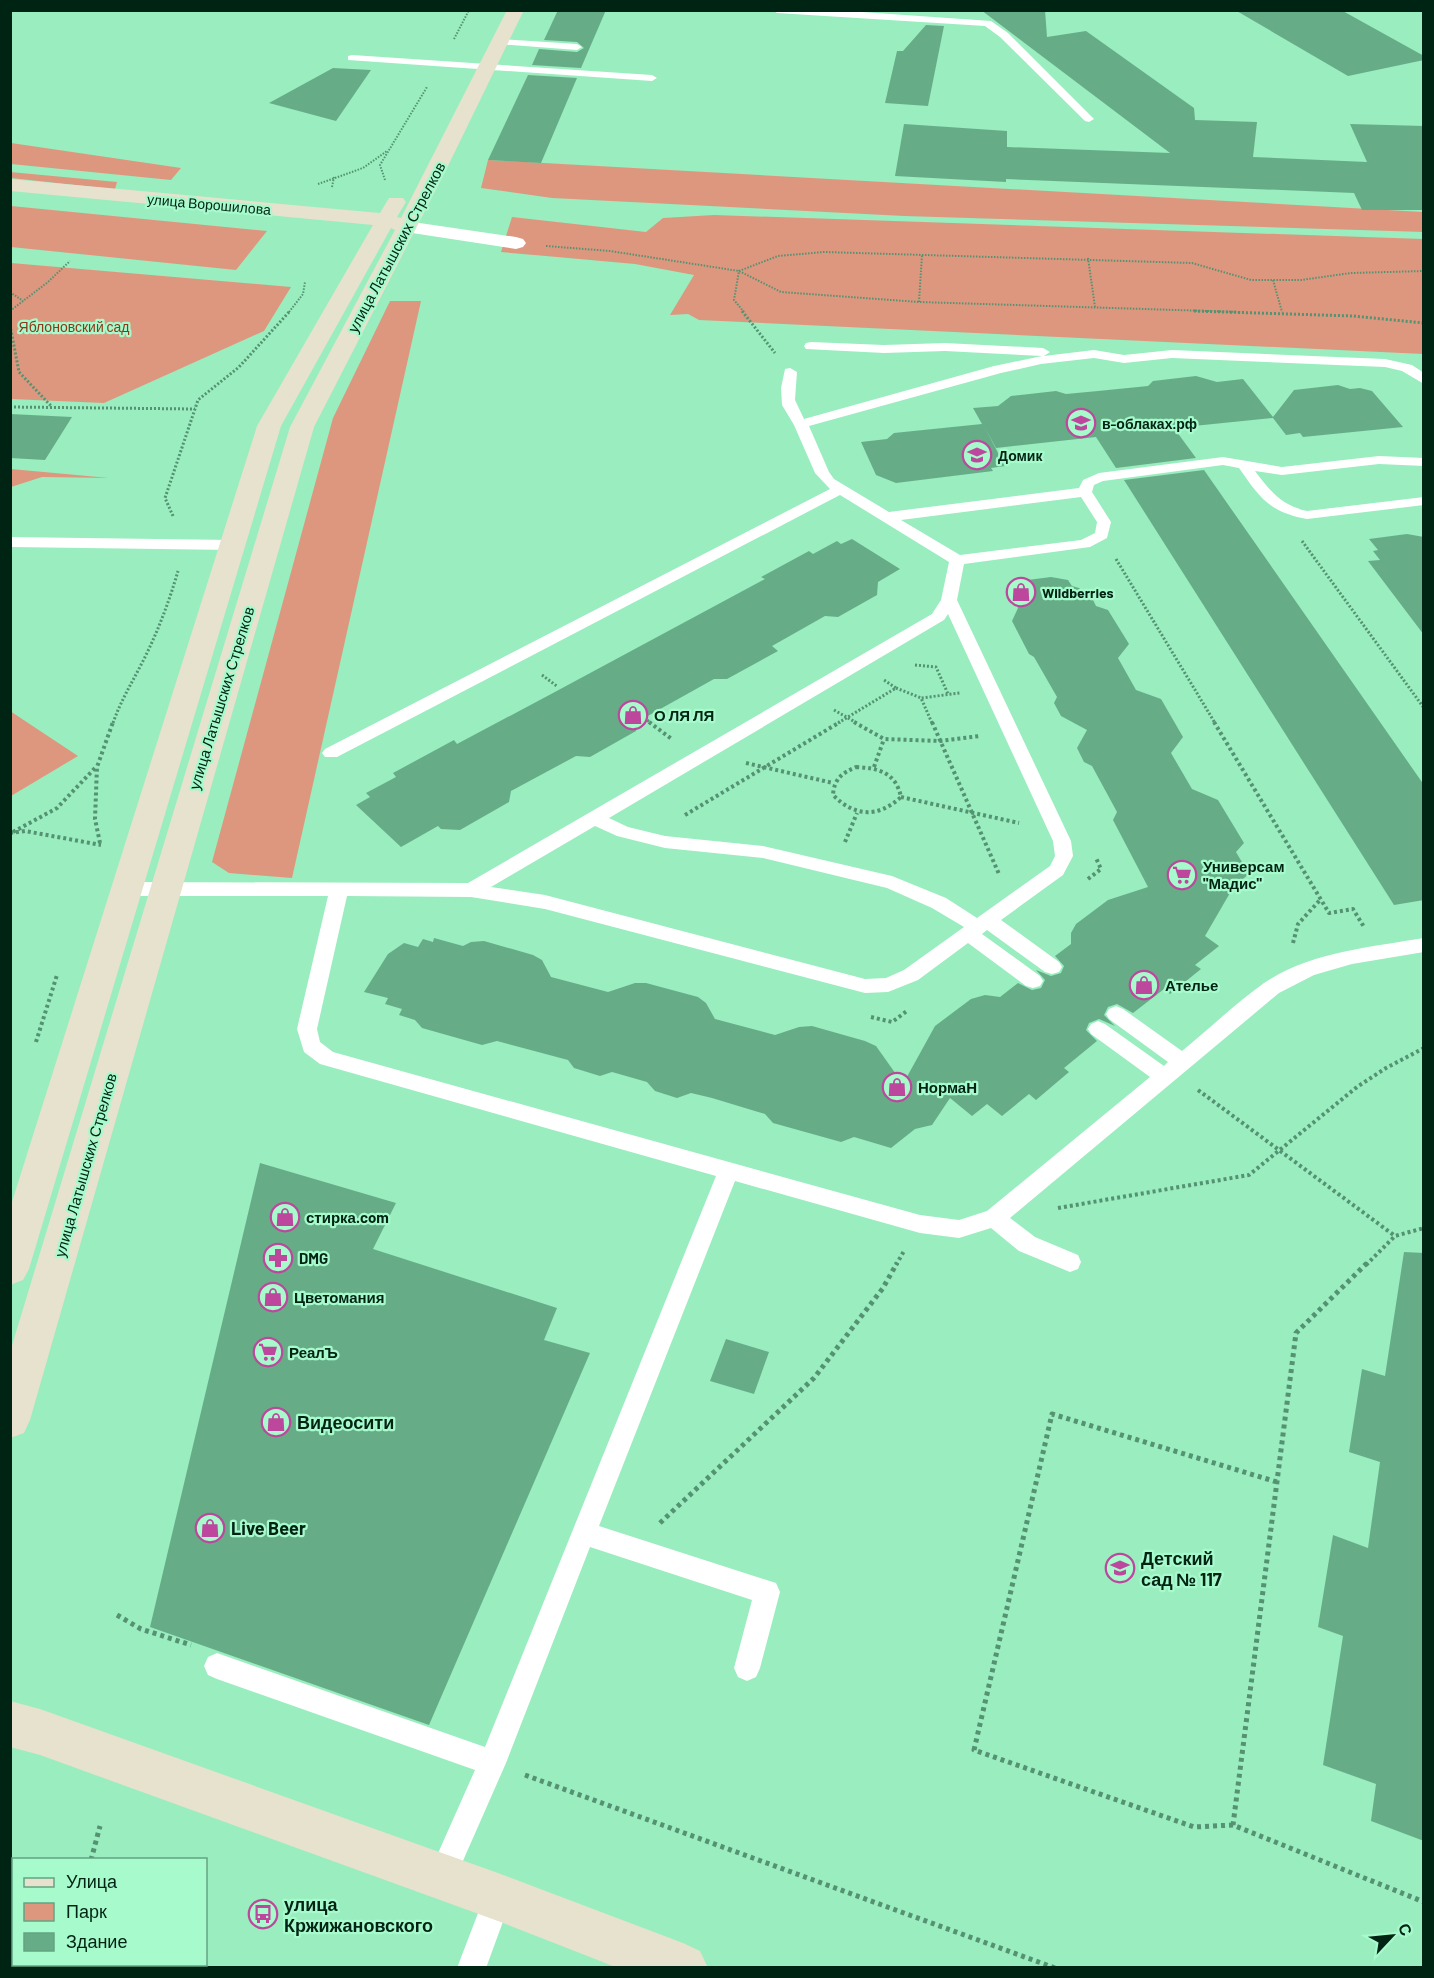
<svg xmlns="http://www.w3.org/2000/svg" width="1434" height="1978" font-family="Barlow,sans-serif">
<rect width="100%" height="100%" fill="#99edbf"/>
<path fill="#dd977f" d="M11,143l170,25 -10,12 -160,-16z
M488,160l935,52 1,20 -520,-16 -352,-18 -71,-10z
M10,172l107,10 -2,7 -12,-1 -92,-10z
M10,206h1l256,25 -31,39 -225,-23z
M714,215l709,24v115l-724,-34 -11,-6 -18,1 24,-40 -59,-11 -134,-12 11,-35 134,15 17,-14z
M11,263l280,24 -27,44 -160,72 -93,-4z
M390,301h31l-129,577 -63,-5 -17,-11 121,-444z
M11,469l98,9 -67,-1 -31,10z
M10,711l68,45 -67,40h-1z"/>
<path fill="#66ad87" d="M558,10h48l-25,58 -49,-3 7,-16 38,3 7,-4 -7,-6 -33,-2z
M981,10h64l2,27 39,-6 108,77 1,12 62,2 -4,35 114,5 -17,-38 74,2v84h-62l-8,-17 -348,-14v3l-111,-6 9,-52 103,7v16l163,6z
M1235,10h106l83,46v4l-76,16z
M926,25l18,1 -16,80 -43,-3 12,-52h6z
M333,68l38,2 -35,51 -67,-18z
M528,75l49,3 -36,85 -53,-3z
M1196,376l21,6 26,-3 30,38 21,-27 44,-5 12,4 10,-1 12,3 31,36 -100,10 -3,-4 -14,2 -13,-17 -99,10 22,30 -80,10 -20,-31 -100,11 -11,-20 20,38 -14,2 2,3 -97,12 -20,-8 -15,-33 26,-3 7,-6 88,-9 -9,-16 25,-2 13,-10 45,-5 10,3 32,-3 50,-5 5,-5z
M10,414l62,3 -27,43 -35,-2z
M1204,470l220,315v115l-30,5 -270,-425z
M1407,534l17,3v98l-56,-74 12,-1 -7,-9 5,-1 -9,-11z
M852,539l48,30 -22,13 -1,13 -39,22 -13,-1 -53,30 6,5 -51,28h-13l-77,43 -1,9 -46,26 -14,-1 -65,35 -2,11 -49,28 -19,-1 -3,-3 -37,21 -45,-42 14,-8 -4,-4 30,-16 -3,-4 61,-33 3,4 96,-51 212,-114 -4,-2 48,-26 4,3 24,-13 4,3z
M1051,577l17,3 4,6 7,2 13,10 4,8 12,4 21,34 -11,14 18,32 25,9 22,38 -12,16 21,36 26,11 26,43 -8,9 13,22 -15,12 -29,50 14,10 -24,19 6,4 -31,25 -6,-5 -31,24 -16,-9 -9,3 -4,8 11,11 -16,-7 -10,4 -3,7 11,11 -33,27 5,4 -33,28 -7,-6 -27,22 -15,-12 -15,12 -22,-18 -18,27 -17,4 -24,19 -37,-11 -13,5 -68,-19 -8,-9 -53,-16 -21,-5 -14,5 -22,-7 -8,-9 -35,-10 -12,4 -26,-8 -6,-8 -71,-19 -15,4 -60,-17 -7,-8 -16,-5 3,-6 -17,-5 3,-6 -24,-6 24,-38 16,-11 14,4 5,-8 10,3 1,-4 29,8 8,-4 13,-1 49,14 9,5 9,17 57,15 27,-9h11l52,14 8,6 9,16 60,16 24,-8 13,-1 53,15 11,5 27,38 32,-58 36,-27 14,-4 15,2 18,-14 14,7 9,-2 4,-8 -9,-10 15,6 10,-3 3,-7 -9,-10 16,-12v-11l5,-9 32,-24 40,-13 -35,-67 4,-8 -25,-46 -8,-4 -7,-14 10,-18 -26,-14 -7,-13 3,-6 -23,-40 -5,-3 -17,-33 6,-13 -7,-12 6,-1 -6,-13z
M260,1163l136,40 -23,46 184,59 -13,32 46,13 -161,372 -279,-98z
M1404,1252l20,1v588l-53,-20 5,-37 -53,-19 20,-129 -25,-9 15,-92 35,13 12,-86 -31,-10 13,-83 23,7z
M726,1339l43,13 -15,42 -44,-13z"/>
<g fill="none" stroke-linecap="round" stroke-linejoin="round">
<path stroke="#549271" stroke-width="2" stroke-dasharray="1.5 1.5" stroke-linecap="butt" d="M454,39l15,-29
M385,180l-5,-15 47,-78
M318,184l45,-16 24,-17
M332,187l2,-10
M546,246l64,5 129,20 42,21 138,10 322,10
M1088,258l7,49
M1273,280l9,32
M10,292l13,9
M919,302l3,-47
M10,311l38,-29 22,-21
M289,312l14,-18 2,-12
M744,312l-10,-12 5,-29 39,-15 46,-4 368,11 59,17h50l50,-7 73,-2"/>
<path stroke="#549271" stroke-width="3" stroke-dasharray="2 2" stroke-linecap="butt" d="M742,311l33,42
M1194,311l159,5 71,7
M10,325l9,47 33,35
M10,407l185,2
M173,516l-8,-18 33,-98 41,-33 51,-56
M1302,541l122,167
M1116,559l99,164
M915,665l21,2 12,27
M542,675l16,12
M896,688l25,10
M834,710l23,13
M644,718l7,5
M113,723c8,-23 20,-42 31,-64 14,-28 25,-57 34,-88
M838,723l58,-35 -12,-8
M932,723l-11,-25 39,-5"/>
<path stroke="#549271" stroke-width="4" stroke-dasharray="3 3" stroke-linecap="butt" d="M649,722l24,18
M854,722l30,17 56,2 40,-5
M932,722l67,152
M1214,722l115,191 24,-4 11,18
M746,763l87,20
M856,767c23,1 40,6 45,30 -23,21 -46,20 -68,-2 1,-16 9,-22 23,-28z
M874,767l10,-28
M901,797l118,26
M685,815l155,-93
M13,832l44,-24 39,-41
M10,833l15,-2 76,14
M845,842l12,-29
M100,843l-5,-24 2,-52 16,-45
M1088,879l13,-10 -5,-11
M1293,943l5,-19 22,-24
M871,1017l21,5 15,-11
M36,1042l21,-67
M1198,1090l197,146
M1058,1208l191,-33 108,-88 29,-19 38,-20
M896,1265l8,-14
M1366,1265l29,-29 29,-8"/>
<path stroke="#549271" stroke-width="5" stroke-dasharray="4 4" stroke-linecap="butt" d="M1367,1263l-71,70 -63,492 191,77
M660,1523l154,-145 69,-90 14,-25
M117,1615l24,14 50,16
M525,1775l530,193
M1233,1825l-39,2 -220,-77 78,-336 225,68
M91,1860l9,-34
M64,1968l1,-4"/>
<path fill="#fff" fill-rule="evenodd" d="M772,10h61l158,11 17,12 86,86 -5,3 -4,-1 -85,-84 -15,-11 -208,-13z
M501,39l76,5 5,3 -5,3 -80,-6 -1,-2z
M352,55l300,20 5,3 -5,3 -304,-21v-4z
M811,342l73,3 61,-2 98,5 7,4 -6,4 50,-6 30,5 48,-5 213,9 27,6 12,8v11l-22,-13 -17,-4 -213,-9 -48,5 -30,-5 -53,6 -40,9 -192,53 20,46 5,7 55,33 190,-24 4,-8 16,-7 124,-16 59,10 97,-11 45,2v8l-45,-2 -97,11 -27,-4c15,20 27,35 52,40l117,-14v8l-117,14c-38,-7 -47,-21 -68,-51l-16,-3 -120,16 -9,4 -2,7 19,30 -4,16 -17,9 -126,17 -7,36 114,241 2,15 -10,19 -62,45 58,42 3,5 -3,5 -7,2 -7,-2 -58,-42 -5,4 58,42 3,5 -3,5 -7,2 -7,-2 -58,-43 -50,37 -30,12 -23,1 -320,-84 -74,-12 -124,-1 -30,133 3,13 13,10 587,163 39,5 28,-9 163,-134 -59,-43 -3,-5 3,-5 7,-3 7,3 59,42 4,-4 -59,-43 -3,-5 3,-5 7,-3 7,3 59,42c27,-22 54,-48 82,-68 46,-31 107,-36 160,-45v14l-72,12 -38,11 -35,18 -269,225 25,19 43,18 3,7 -3,7 -8,3 -51,-21 -28,-23 -32,10 -39,-5 -185,-52 -136,345 177,57 4,9 -20,76 -4,9 -9,4 -9,-4 -4,-9 18,-68 -162,-53 -84,216 -55,125 -10,4 -10,-4 -4,-10 48,-108 -258,-91 -9,-4 -4,-9 4,-9 9,-4 268,94 231,-571 -396,-112 -16,-12 -7,-23 31,-133h-200l-7,-2 -2,-5 2,-5 7,-2 340,1 464,-269 9,-14 8,-38 -109,-67 -503,262h-12l-3,-4 3,-4 505,-260 -15,-16 -21,-48 -12,-20 -1,-17 4,-19 5,-1 7,4 -2,28 9,19 190,-53 48,-10 -97,-5 -61,2 -78,-4 -2,-3 2,-3zM1081,497l16,25 -2,11 -14,7 -121,15 -59,-35zM948,614l105,227 2,15 -5,10 -73,52 -31,-20 -54,-22 -129,-30 -98,-10 -37,-9 -19,-9 335,-198zM595,826l22,10 48,12 98,10 124,30 45,20 32,19 -60,43 -18,8 -21,1 -320,-84 -54,-8z
M10,537l223,3 8,5 -8,5 -223,-3z
M498,1883l10,4 4,10 -26,71h-29l31,-81z"/>
<path fill="#fff" fill-rule="evenodd" d="M406,221l110,16 7,2 3,4 -3,4 -7,2 -117,-18 -3,-4 3,-4z"/>
<path fill="#e6e2cd" fill-rule="evenodd" d="M507,10h17l-77,158 -133,259 -284,993 -6,13 -14,5v-86l280,-925 105,-197 -4,-2 -110,198 -252,843 -6,11 -13,5v-77l247,-782 116,-201 -363,-34v-12l370,34 9,-15h14l3,4 -9,15 4,1z
M10,1701l30,8 458,164 185,70 17,8 8,17h-90l-120,-47 -458,-166 -30,-8z"/>
</g>
<defs>
<g id="school-ring" transform="scale(1.5)"><circle r="9.5" fill="#a6facc" stroke="#bd479d" stroke-width="1.5"/><path d="M0-5L7-2L0 1L-7-2ZM-4 1L0 2.5L4 1V4Q0 6-4 4Z" fill="#bd479d"/></g>
<g id="shop-ring" transform="scale(1.5)"><circle r="9.5" fill="#a6facc" stroke="#bd479d" stroke-width="1.5"/><path d="M-5-2.5h2.3a2.7 3.5 0 0 1 5.4 0H5L5.5 6h-11ZM-1.5-2.5h3a1.5 2.3 0 0 0-3 0Z" fill="#bd479d"/></g>
<g id="supermarket-ring" transform="scale(1.5)"><circle r="9.5" fill="#a6facc" stroke="#bd479d" stroke-width="1.5"/><path d="M-6-5.5h2.5l.6 2H6L4.5 2H-2.5L-4.4-4H-6ZM-1.5 3.2a1.3 1.3 0 1 0 .1 0ZM3 3.2a1.3 1.3 0 1 0 .1 0Z" fill="#bd479d"/></g>
<g id="pharmacy-ring" transform="scale(1.5)"><circle r="9.5" fill="#a6facc" stroke="#bd479d" stroke-width="1.5"/><path d="M-2-6h4v4h4v4h-4v4h-4v-4h-4v-4h4Z" fill="#bd479d"/></g>
<g id="bus-ring" transform="scale(1.5)"><circle r="9.5" fill="#a6facc" stroke="#bd479d" stroke-width="1.5"/><path d="M-5-6H5V4H4V6H2V4H-2V6H-4V4H-5ZM-3.5-4V0h7V-4ZM-3.5 1.2v1.5H-2V1.2ZM2 1.2v1.5H3.5V1.2Z" fill="#bd479d"/></g>
</defs>
<g fill-rule="evenodd">
<use href="#school-ring" x="1081" y="423"/>
<use href="#school-ring" x="977" y="455"/>
<use href="#shop-ring" x="1021" y="592"/>
<use href="#shop-ring" x="633" y="715"/>
<use href="#supermarket-ring" x="1182" y="875"/>
<use href="#shop-ring" x="1144" y="985"/>
<use href="#shop-ring" x="897" y="1087"/>
<use href="#shop-ring" x="285" y="1217"/>
<use href="#pharmacy-ring" x="278" y="1258"/>
<use href="#shop-ring" x="273" y="1297"/>
<use href="#supermarket-ring" x="268" y="1352"/>
<use href="#shop-ring" x="276" y="1422"/>
<use href="#shop-ring" x="210" y="1528"/>
<use href="#school-ring" x="1120" y="1568"/>
<use href="#bus-ring" x="263" y="1914"/>
</g>
<g text-anchor="middle" dominant-baseline="central" stroke-width="4.5" stroke-linejoin="round" paint-order="stroke">
<g font-size="14" fill="#002414" stroke="#a6facc">
<text transform="translate(209 204) rotate(5)">улица Ворошилова</text>
</g>
<g font-size="14" fill="#8c391a" stroke="#a6facc">
<text x="74" y="326">Яблоновский сад</text>
</g>
<g font-size="14" font-weight="bold" fill="#002414" stroke="#a6facc" text-anchor="start">
<text x="1102" y="423">в-облаках.рф</text>
<text x="998" y="455">Домик</text>
<text x="1042" y="592">Wildberries</text>
</g>
<g font-size="15" fill="#002414" stroke="#a6facc">
<text transform="translate(396 247) rotate(-62)">улица Латышских Стрелков</text>
<text transform="translate(221 698) rotate(-73)">улица Латышских Стрелков</text>
<text transform="translate(85 1165) rotate(-74)">улица Латышских Стрелков</text>
</g>
<g font-size="15" font-weight="bold" fill="#002414" stroke="#a6facc" text-anchor="start">
<text x="654" y="715">О ЛЯ ЛЯ</text>
<text x="1203" y="866">Универсам<tspan x="1203" dy="17">"Мадис"</tspan></text>
<text x="1165" y="985">Ателье</text>
<text x="918" y="1087">НормаН</text>
<text x="306" y="1217">стирка.com</text>
<text x="299" y="1258">DMG</text>
<text x="294" y="1297">Цветомания</text>
<text x="289" y="1352">РеалЪ</text>
</g>
<g font-size="18" font-weight="bold" fill="#002414" stroke="#a6facc" text-anchor="start">
<text x="297" y="1422">Видеосити</text>
<text x="231" y="1528">Live Beer</text>
<text x="1141" y="1558">Детский<tspan x="1141" dy="21">сад № 117</tspan></text>
<text x="284" y="1904">улица<tspan x="284" dy="21">Кржижановского</tspan></text>
</g>
</g>
<rect width="1434" height="1978" fill="none" stroke="#002414" stroke-width="24"/>
<rect x="12" y="1858" width="195" height="108" fill="#a6facc" stroke="#64a482" stroke-width="1.5"/>
<rect x="24" y="1878" width="30" height="9" fill="#e6e2cd" stroke="#64a482" stroke-width="1.5"/>
<text x="66" y="1888" font-size="18" fill="#002414">Улица</text>
<rect x="24" y="1903" width="30" height="18" fill="#dd977f" stroke="#64a482" stroke-width="1.5"/>
<text x="66" y="1918" font-size="18" fill="#002414">Парк</text>
<rect x="24" y="1933" width="30" height="18" fill="#66ad87" stroke="#64a482" stroke-width="1.5"/>
<text x="66" y="1948" font-size="18" fill="#002414">Здание</text>
<g transform="translate(1392 1936) rotate(64)" stroke="#a6facc" stroke-width="4.5" paint-order="stroke">
<path d="M0-4.5L10 22L0 15L-10 22Z" fill="#002414"/>
<text y="-9" font-size="16" font-weight="bold" text-anchor="middle" fill="#002414">С</text>
</g>
</svg>
